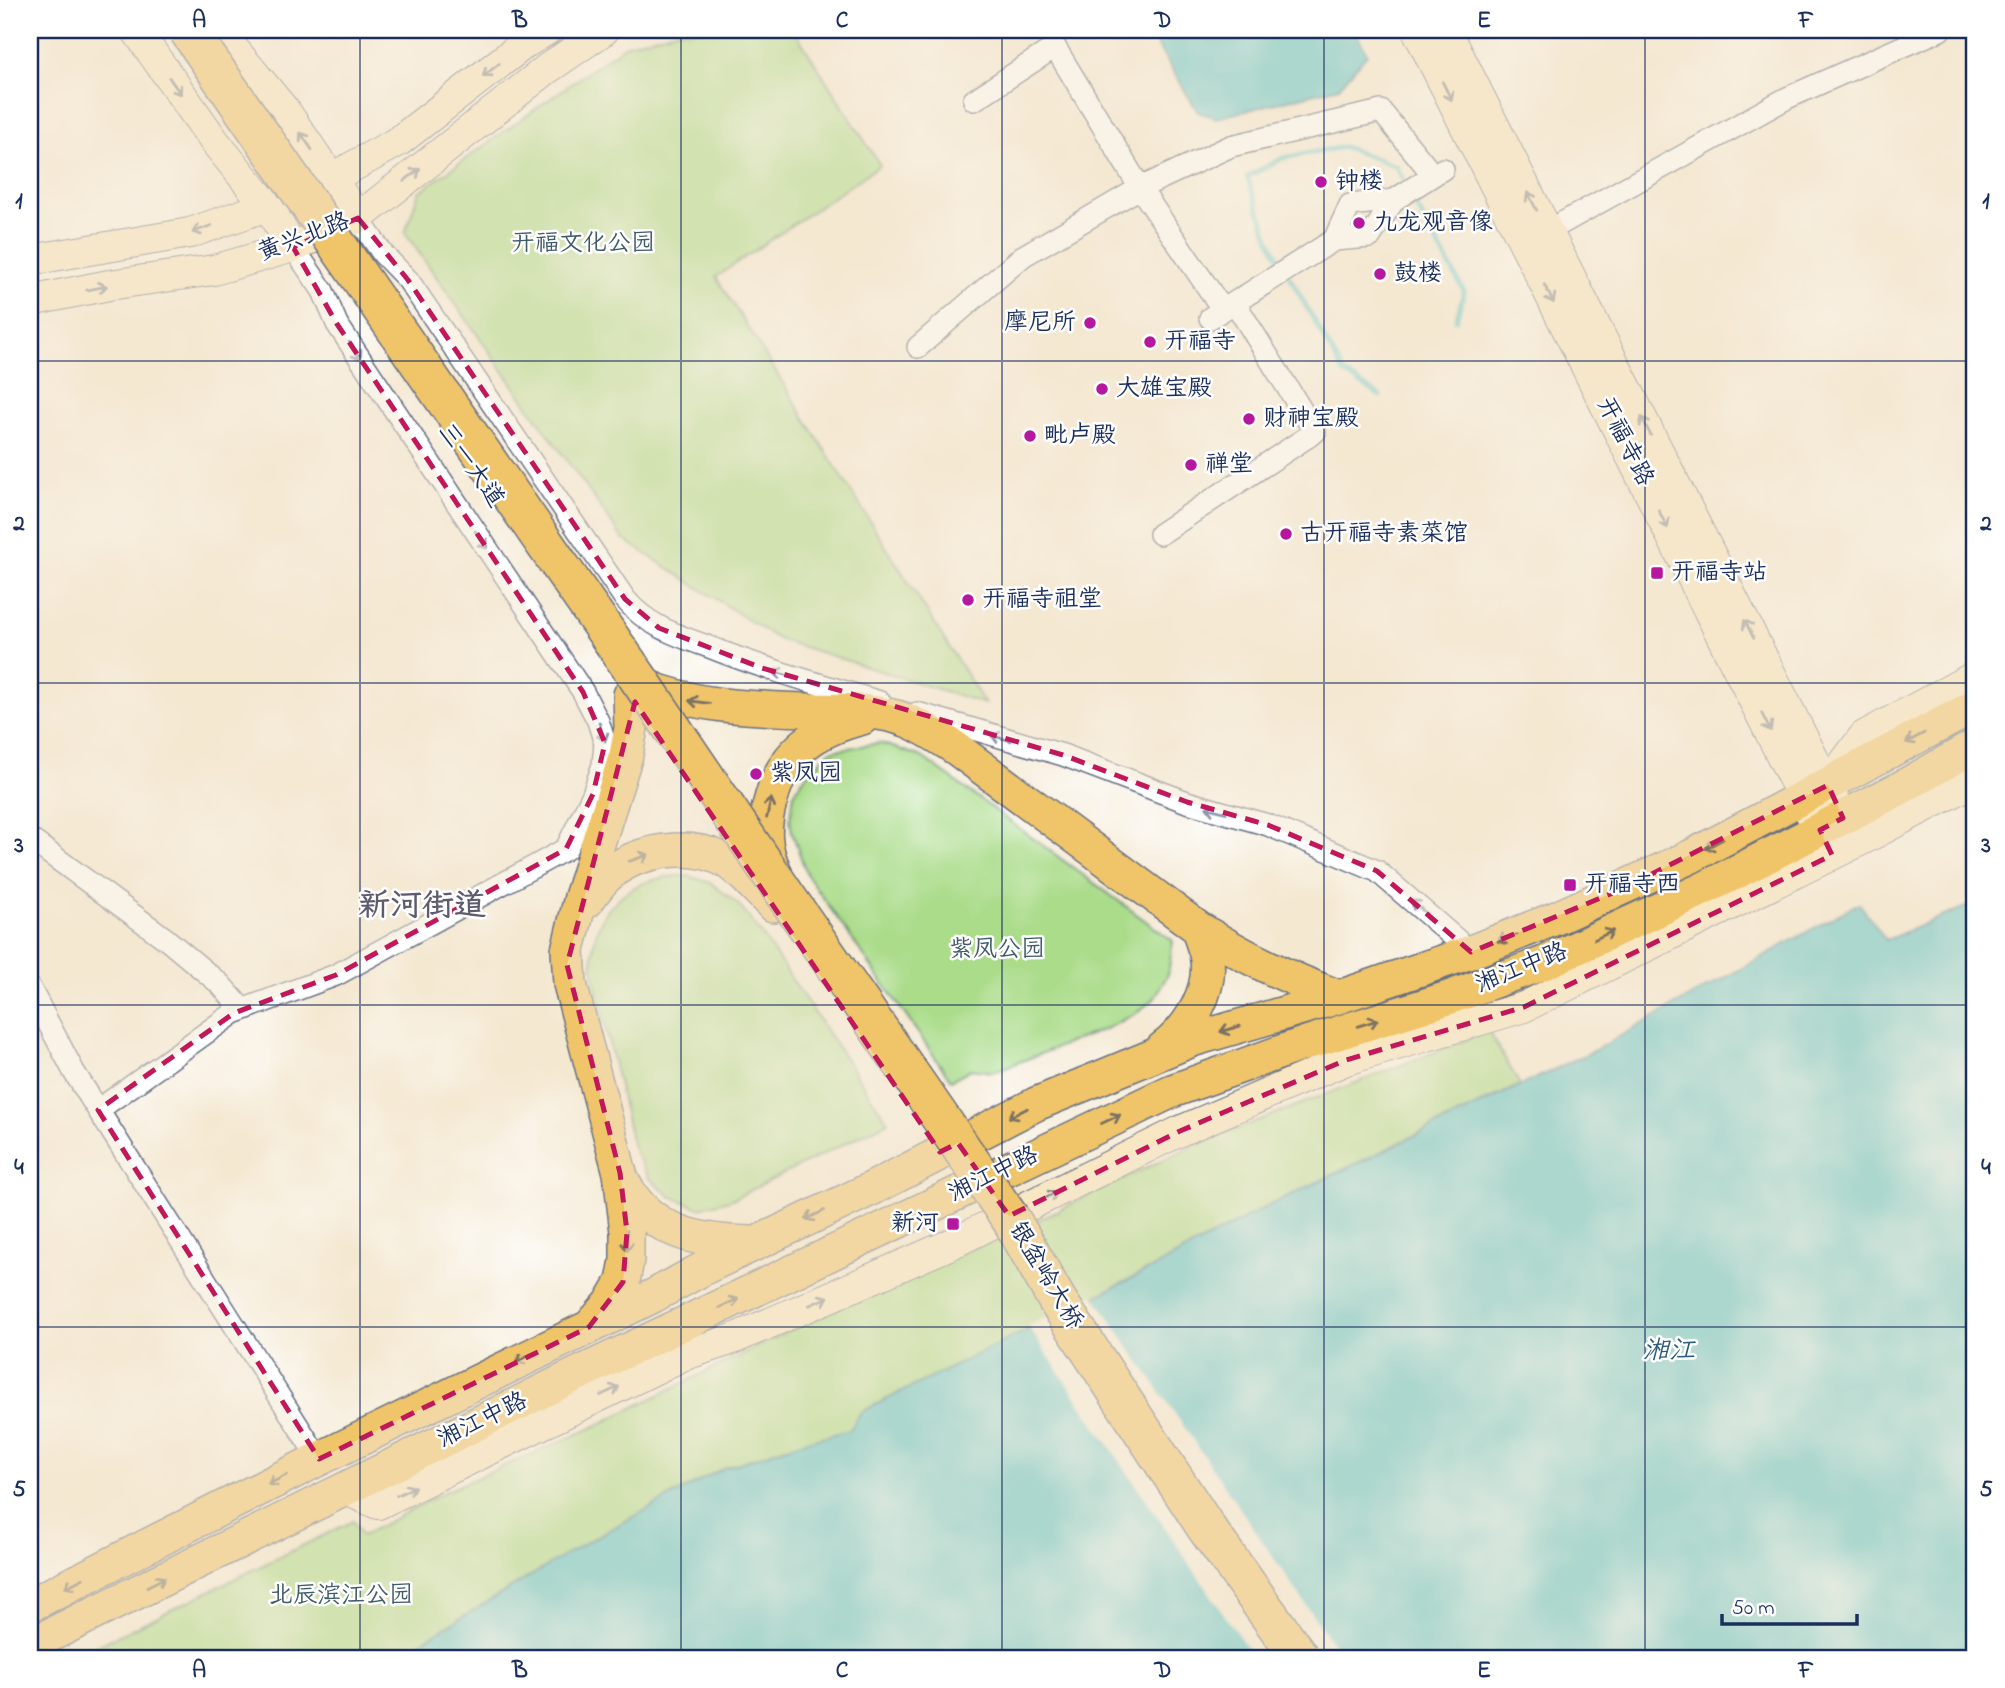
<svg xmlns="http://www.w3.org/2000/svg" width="2005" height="1688" font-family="'Indie Flower','LXGW WenKai TC',sans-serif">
<rect width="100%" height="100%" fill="#fff"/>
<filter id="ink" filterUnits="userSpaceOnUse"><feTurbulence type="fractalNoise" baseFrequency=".0143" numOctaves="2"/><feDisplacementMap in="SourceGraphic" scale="14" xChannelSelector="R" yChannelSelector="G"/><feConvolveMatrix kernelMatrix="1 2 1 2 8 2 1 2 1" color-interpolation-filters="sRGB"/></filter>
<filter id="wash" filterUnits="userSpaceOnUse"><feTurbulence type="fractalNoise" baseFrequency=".00686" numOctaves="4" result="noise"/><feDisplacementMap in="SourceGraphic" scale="28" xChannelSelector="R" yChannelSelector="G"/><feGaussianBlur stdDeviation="1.57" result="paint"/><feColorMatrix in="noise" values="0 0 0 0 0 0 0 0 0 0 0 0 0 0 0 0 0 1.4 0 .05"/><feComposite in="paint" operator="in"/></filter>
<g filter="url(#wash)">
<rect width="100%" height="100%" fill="#f4e8d1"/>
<path fill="#aadc8a" stroke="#628674" stroke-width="2" d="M679,30h115l86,135 -164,112 269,427 -207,-65 -155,-100 -218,-306 14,-41 208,-148z
M880,743l42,14 251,184 -5,33 -14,25 -19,15 -30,15 -112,43 -22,-3 -20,11 -144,-205 -15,-43 -2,-13 4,-25 8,-14 28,-29z
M676,876h12l23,7 27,21 24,31 126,187 -155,77 -34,9 -29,-12 -21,-18 -16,-30 -40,-175c-5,-56 27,-92 83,-97z
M1489,1031l31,54 -250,120 -113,61 -296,146 -10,18 -49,12 -78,26 -132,71 -159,96 -43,23h-318l281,-137 9,15 82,-44 150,-65 254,-125 198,-86 142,-68z"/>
<path fill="#56c3ca" stroke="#387994" stroke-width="2" d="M1148,30h207l12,24 -28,33 -122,31 -19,-6z
M1859,903l27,37 89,-37v755h-1585l43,-23 159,-96 132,-71 78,-26 48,-12 11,-18 296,-146 113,-61 327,-156z"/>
<path fill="#f4e8d1" d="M1093,1294l249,364h-88l-226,-332z"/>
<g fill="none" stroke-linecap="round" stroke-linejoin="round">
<path stroke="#56c3ca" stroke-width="5" d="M1411,197l53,94 -8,29
M1283,265l-12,-22 -24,-66 36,-19 61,-11 52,19 11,22
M1289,276l55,97 36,23"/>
</g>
</g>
<g filter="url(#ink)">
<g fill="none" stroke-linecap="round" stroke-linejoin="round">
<g stroke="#677086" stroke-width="24">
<path id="street" d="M974,100l81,-53 85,141 83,122
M358,218l25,36 25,26 217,319c23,28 54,37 87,49 55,22 111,37 168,54
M1537,237l250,-139 153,-68
M1334,240l16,-35 44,-5 49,-31
M1210,318l124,-78 36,-3 24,-37
M918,347l105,-91 117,-68 91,-42 150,-35 52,64
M1160,534l155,-102 -80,-129
M917,713l146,42 124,47 81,23 109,46 94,81
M30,839l136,100 54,45 23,26
M30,988l44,84 245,387
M98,1110l136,-97 102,-38 230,-126 27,-55 10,-29 2,-22 -7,-22 -15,-29 -246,-368 -14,-33 -30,-44"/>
</g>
<g stroke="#677086" stroke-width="32">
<path id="secondary" d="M136,30l79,112 52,64 26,41
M218,30l68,82 72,106
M1417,30l413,822
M1446,30l407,807
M30,260l160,-27 77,-27 65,-28 67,-37 125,-97 23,-14
M30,301l79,-16 105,-15 79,-23 65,-29 189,-149 57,-39
M1829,783l35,-47 111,-60
M344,1489l34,15 304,-148 51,-17 218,-95 229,-113 166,-71 178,-53 332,-164 119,-62"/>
</g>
<g stroke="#677086" stroke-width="36">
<path id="primary" d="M643,685c53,22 106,23 163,25 34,1 67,-2 100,10 18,7 34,18 51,29l241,179c48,30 88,49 141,69
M775,872c-12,-25 -12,-47 -4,-73 13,-48 44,-69 91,-81
M587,901c8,-11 14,-21 25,-29 27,-22 76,-29 108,-14 20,10 37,32 53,47
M1162,1049c27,-20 52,-59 44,-95 -2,-8 -6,-17 -8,-26
M622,1179c25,54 77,63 131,64
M593,1323l17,-19 13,-22 4,-22v-28l-7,-59 -50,-189 -2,-34 13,-53 45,-142 5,-27 -1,-33
M30,1605l289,-146 334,-163 55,-30 163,-77 165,-85 156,-64 147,-43 132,-45 83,-33 138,-63 283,-150
M30,1645l529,-262 613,-292 131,-47 145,-46 96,-35 159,-74 196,-100 76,-43"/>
</g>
<use href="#street" stroke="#fff" stroke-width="21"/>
<use href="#secondary" stroke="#f9e7c3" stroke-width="30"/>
<use href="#primary" stroke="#f0c469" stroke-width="33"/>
<g stroke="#677086" stroke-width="41" stroke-linecap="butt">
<path id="highway-bridge" d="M188,30l455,655 143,211 226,325 45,79 150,229 93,129"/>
</g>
<use href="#highway-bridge" stroke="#f0c469" stroke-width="38"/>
</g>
<defs><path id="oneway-shaft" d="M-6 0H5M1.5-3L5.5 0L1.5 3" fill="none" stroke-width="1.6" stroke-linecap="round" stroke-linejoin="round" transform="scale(1.75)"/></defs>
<g stroke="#8a8b90">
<use href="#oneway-shaft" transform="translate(491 70) rotate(142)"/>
<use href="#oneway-shaft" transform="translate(175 86) rotate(55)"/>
<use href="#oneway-shaft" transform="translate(1447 91) rotate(63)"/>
<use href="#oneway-shaft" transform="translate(306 141) rotate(-125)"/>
<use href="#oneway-shaft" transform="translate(412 175) rotate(-38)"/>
<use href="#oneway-shaft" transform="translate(1532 201) rotate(-117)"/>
<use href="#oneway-shaft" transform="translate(202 229) rotate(160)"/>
<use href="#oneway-shaft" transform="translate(97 288) rotate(-11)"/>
<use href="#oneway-shaft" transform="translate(1549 294) rotate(63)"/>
<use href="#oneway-shaft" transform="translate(1646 426) rotate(-117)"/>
<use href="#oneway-shaft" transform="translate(1663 519) rotate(63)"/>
<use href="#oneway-shaft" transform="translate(1749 629) rotate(-117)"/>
<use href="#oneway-shaft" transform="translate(1766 722) rotate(63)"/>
<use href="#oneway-shaft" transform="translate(1048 1197) rotate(-26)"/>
<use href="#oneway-shaft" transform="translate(819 1301) rotate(-24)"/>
<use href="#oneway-shaft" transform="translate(610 1391) rotate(-26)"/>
<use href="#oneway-shaft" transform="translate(406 1491) rotate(-26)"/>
</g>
<g stroke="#8d97ae">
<use href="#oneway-shaft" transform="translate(355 351) rotate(56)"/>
<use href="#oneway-shaft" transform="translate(481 540) rotate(56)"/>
<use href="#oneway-shaft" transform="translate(783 674) rotate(-164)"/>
<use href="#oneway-shaft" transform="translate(602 732) rotate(73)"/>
<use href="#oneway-shaft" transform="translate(1001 738) rotate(-164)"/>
<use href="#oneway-shaft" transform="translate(1216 810) rotate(-165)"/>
<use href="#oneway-shaft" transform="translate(1419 907) rotate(-139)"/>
</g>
<g stroke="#7b7263">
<use href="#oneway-shaft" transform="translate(699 702) rotate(-172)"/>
<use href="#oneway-shaft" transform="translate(1915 738) rotate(151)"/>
<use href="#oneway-shaft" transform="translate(769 808) rotate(-77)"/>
<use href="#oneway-shaft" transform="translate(1714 844) rotate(152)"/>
<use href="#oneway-shaft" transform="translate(639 858) rotate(-19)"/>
<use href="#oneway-shaft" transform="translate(1604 935) rotate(-25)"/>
<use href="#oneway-shaft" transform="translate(1507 938) rotate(159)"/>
<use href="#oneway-shaft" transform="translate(1368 1023) rotate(-18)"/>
<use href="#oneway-shaft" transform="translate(1230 1029) rotate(164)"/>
<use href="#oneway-shaft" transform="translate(1018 1113) rotate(153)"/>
<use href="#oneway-shaft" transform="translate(1111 1119) rotate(-25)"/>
<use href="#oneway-shaft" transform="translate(815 1215) rotate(155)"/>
<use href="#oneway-shaft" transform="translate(627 1241) rotate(89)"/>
<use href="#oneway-shaft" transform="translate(729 1303) rotate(-26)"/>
<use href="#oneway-shaft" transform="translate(525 1358) rotate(154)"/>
<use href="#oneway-shaft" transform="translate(277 1480) rotate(153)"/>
<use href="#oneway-shaft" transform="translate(156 1582) rotate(-27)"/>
<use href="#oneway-shaft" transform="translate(74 1583) rotate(153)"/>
</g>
</g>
<path d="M0 0H2005V1688H0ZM358,218l50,62 217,319 34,29 103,40 301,87 124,47 81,23 109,46 94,81 151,-63 206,-104 15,33 -23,12 12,25 -308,152 -178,53 -166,71 -171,85 -51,-73 -18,9 -305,-450 -68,263 53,208 7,59 -4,50 -34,45 -270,132 -221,-349 136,-97 102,-38 230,-126 27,-55 12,-51 -22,-51 -246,-368 -44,-77z" fill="#f4e8d1" fill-opacity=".55" fill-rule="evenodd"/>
<path fill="none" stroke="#c2185b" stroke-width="5" stroke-dasharray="14 9" stroke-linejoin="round" d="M358,218l50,62 217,319 34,29 103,40 301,87 124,47 81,23 109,46 94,81 151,-63 206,-104 15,33 -23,12 12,25 -308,152 -178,53 -166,71 -171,85 -51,-73 -18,9 -305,-450 -68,263 53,208 7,59 -4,50 -34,45 -270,132 -221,-349 136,-97 102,-38 230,-126 27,-55 12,-51 -22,-51 -246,-368 -44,-77z"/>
<path fill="none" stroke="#1b2f5e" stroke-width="2" stroke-opacity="0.55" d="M360,30v1628M681,30v1628M1002,30v1628M1324,30v1628M1645,30v1628M30,361h1945M30,683h1945M30,1005h1945M30,1327h1945"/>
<g fill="#b5179e" stroke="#fff" stroke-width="2.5">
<circle cx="1321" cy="182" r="7"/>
<circle cx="1359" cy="223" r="7"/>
<circle cx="1380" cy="274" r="7"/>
<circle cx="1090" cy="323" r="7"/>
<circle cx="1150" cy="342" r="7"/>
<circle cx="1102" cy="389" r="7"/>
<circle cx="1249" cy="419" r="7"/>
<circle cx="1030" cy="436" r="7"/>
<circle cx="1191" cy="465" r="7"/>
<circle cx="1286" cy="534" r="7"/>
<rect x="1650" y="566" width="14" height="14" rx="3.5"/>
<circle cx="968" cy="600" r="7"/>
<circle cx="756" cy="774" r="7"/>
<rect x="1563" y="878" width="14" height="14" rx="3.5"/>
<rect x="946" y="1217" width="14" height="14" rx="3.5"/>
</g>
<g text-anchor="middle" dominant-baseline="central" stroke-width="5" stroke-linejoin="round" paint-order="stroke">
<g font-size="24" fill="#1b2f5e" stroke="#fff" text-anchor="start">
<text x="1335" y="182">钟楼</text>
<text x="1373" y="223">九龙观音像</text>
<text x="1394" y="274">鼓楼</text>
<text x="1076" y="323" text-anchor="end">摩尼所</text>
<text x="1164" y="342">开福寺</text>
<text x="1116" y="389">大雄宝殿</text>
<text x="1263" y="419">财神宝殿</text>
<text x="1044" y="436">毗卢殿</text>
<text x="1205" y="465">禅堂</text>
<text x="1300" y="534">古开福寺素菜馆</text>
<text x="1671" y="573">开福寺站</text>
<text x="982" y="600">开福寺祖堂</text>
<text x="770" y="774">紫凤园</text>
<text x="1584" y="885">开福寺西</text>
<text x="939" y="1224" text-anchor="end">新河</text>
</g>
<g font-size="24" fill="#1b2f5e" stroke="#fff">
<text transform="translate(304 238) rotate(-21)">黄兴北路</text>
<text transform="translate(1624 442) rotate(63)">开福寺路</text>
<text transform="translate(470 466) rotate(55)">三一大道</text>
<text transform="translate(1522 969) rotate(-22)">湘江中路</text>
<text transform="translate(994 1175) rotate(-26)">湘江中路</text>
<text transform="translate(1045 1276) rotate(59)">银盆岭大桥</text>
<text transform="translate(483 1421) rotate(-26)">湘江中路</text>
</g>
<g font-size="24" fill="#3f5a69" stroke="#fff">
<text x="583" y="244">开福文化公园</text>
<text x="997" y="950">紫凤公园</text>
<text x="341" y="1596">北辰滨江公园</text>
</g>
<g font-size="26" font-style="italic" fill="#2d5b7e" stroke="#fff">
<text x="1669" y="1352">湘江</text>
</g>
<g font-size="32" font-weight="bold" fill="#5f5b6e" stroke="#fff">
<text x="422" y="907">新河街道</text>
</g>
</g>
<rect width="2005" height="1688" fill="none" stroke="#fff" stroke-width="77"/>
<path d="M1722 1614v10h135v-10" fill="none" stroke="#1b2f5e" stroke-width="3.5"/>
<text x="1732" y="1614" font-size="21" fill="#1b2f5e" stroke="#ffffff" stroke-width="5" paint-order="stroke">50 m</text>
<rect x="38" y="38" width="1928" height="1612" fill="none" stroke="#1b2f5e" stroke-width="2.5"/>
<g font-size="23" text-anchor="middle" font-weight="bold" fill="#1b2f5e">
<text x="199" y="27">A</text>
<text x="520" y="27">B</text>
<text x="842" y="27">C</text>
<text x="1163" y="27">D</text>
<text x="1484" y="27">E</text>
<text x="1806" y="27">F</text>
<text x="19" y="208">1</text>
<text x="1986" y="208">1</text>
<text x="19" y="530">2</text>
<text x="1986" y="530">2</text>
<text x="19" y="852">3</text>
<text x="1986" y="852">3</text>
<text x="19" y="1174">4</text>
<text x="1986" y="1174">4</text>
<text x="19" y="1496">5</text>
<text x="1986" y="1496">5</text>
<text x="199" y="1677">A</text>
<text x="520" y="1677">B</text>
<text x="842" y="1677">C</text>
<text x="1163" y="1677">D</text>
<text x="1484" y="1677">E</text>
<text x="1806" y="1677">F</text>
</g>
</svg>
